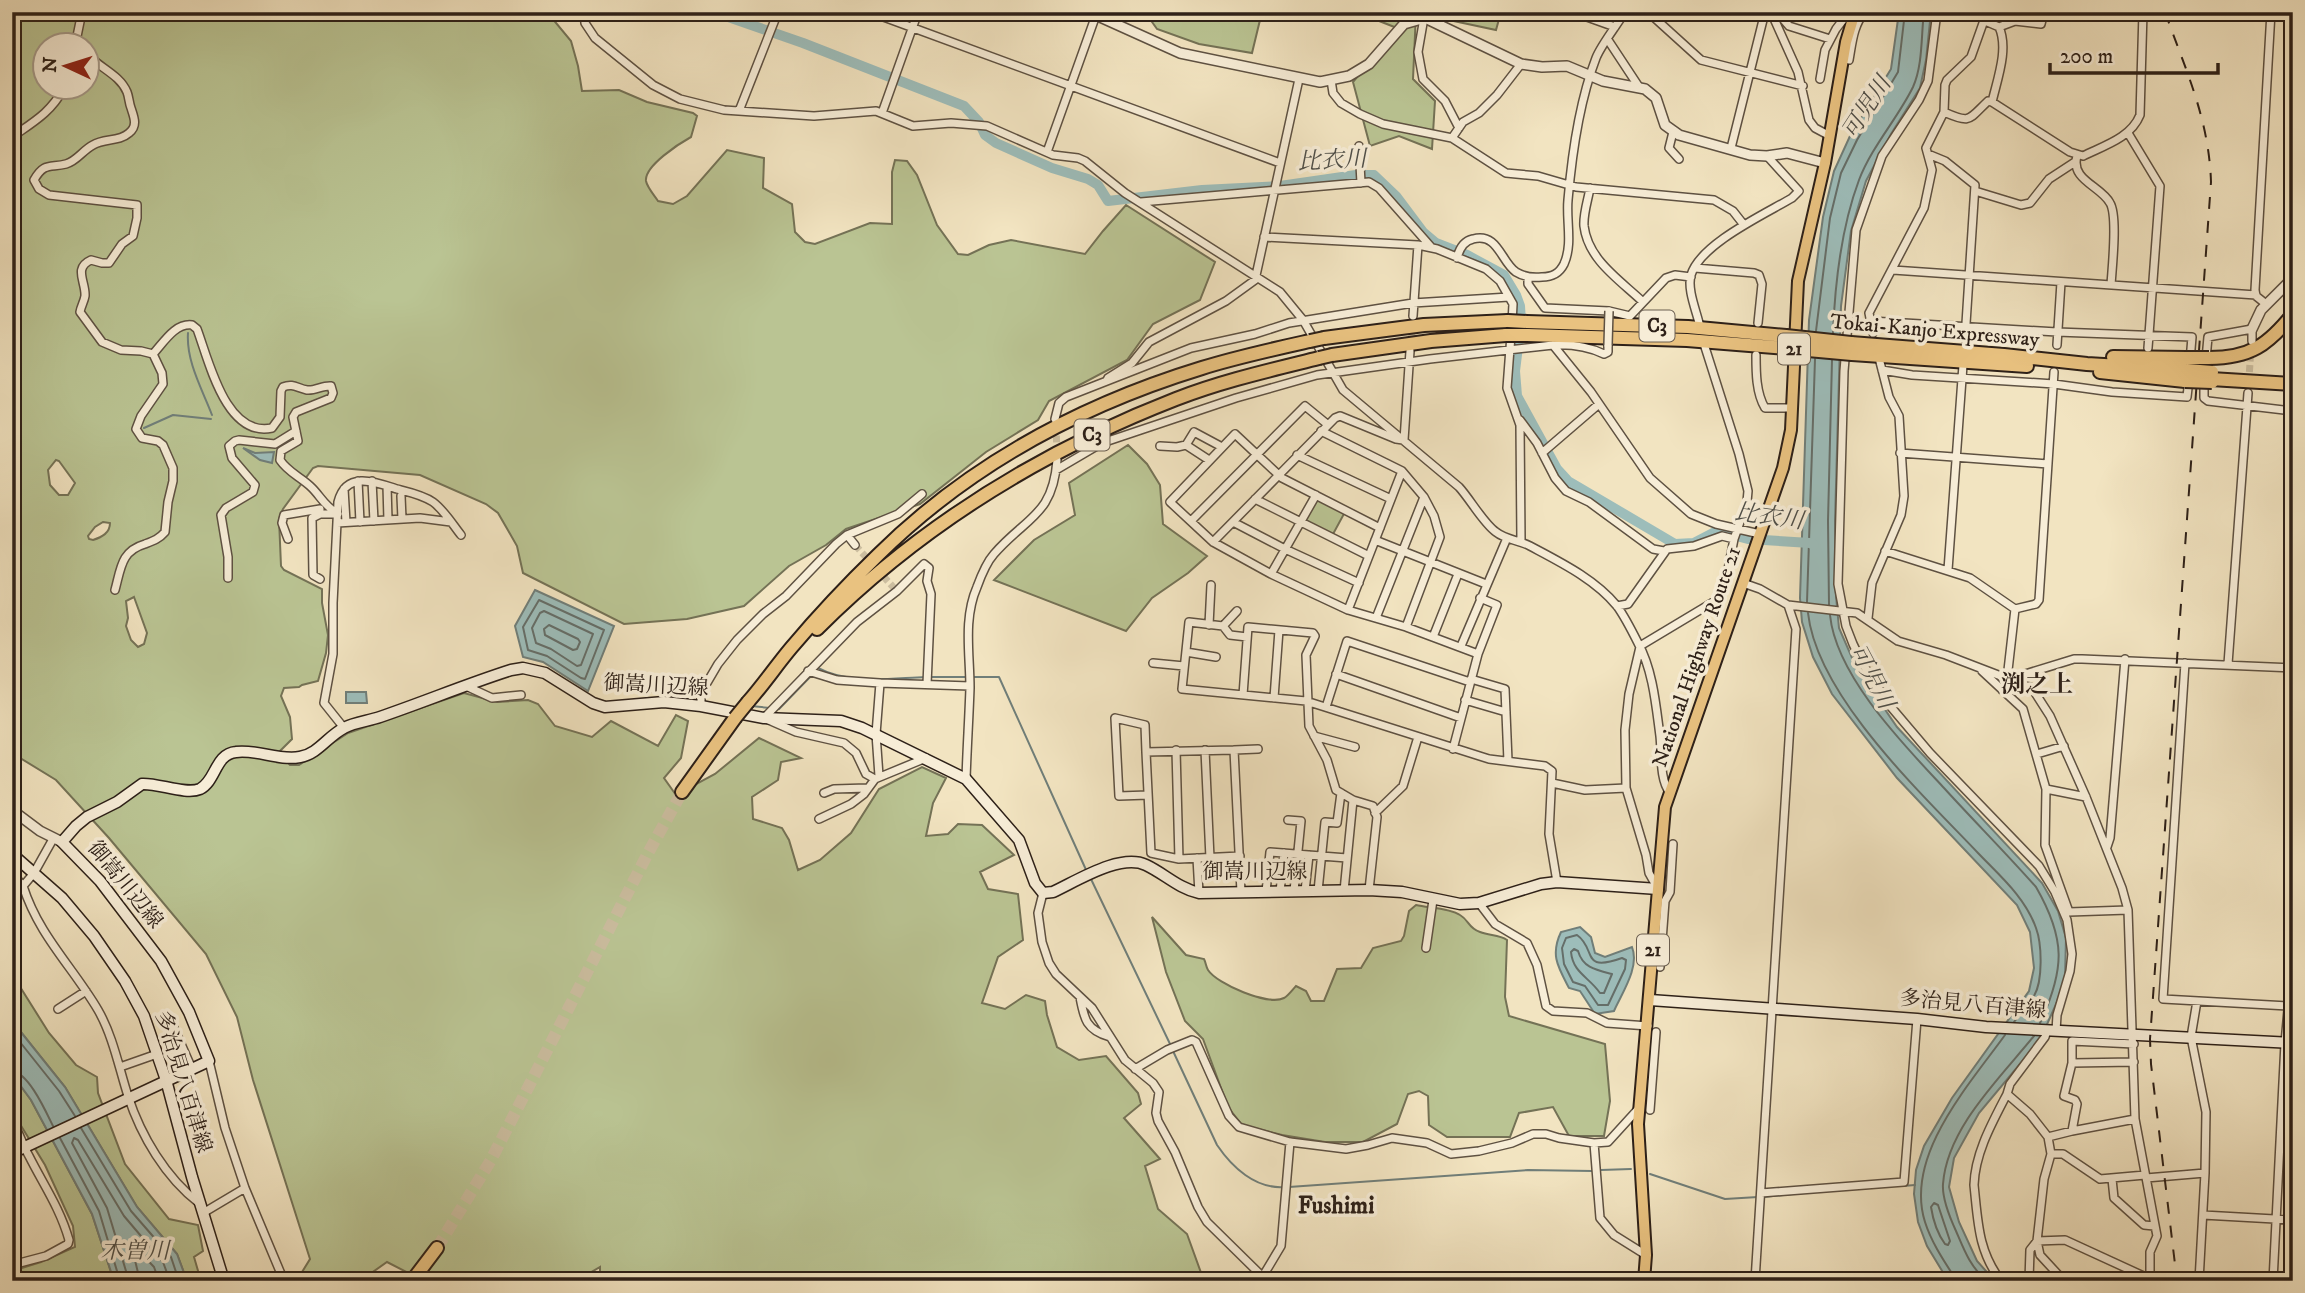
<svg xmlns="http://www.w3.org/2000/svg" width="2305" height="1293" font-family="'IM FELL DW Pica','Noto Serif JP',serif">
<rect width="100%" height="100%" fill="#f2e4c1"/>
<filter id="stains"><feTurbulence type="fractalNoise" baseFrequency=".00286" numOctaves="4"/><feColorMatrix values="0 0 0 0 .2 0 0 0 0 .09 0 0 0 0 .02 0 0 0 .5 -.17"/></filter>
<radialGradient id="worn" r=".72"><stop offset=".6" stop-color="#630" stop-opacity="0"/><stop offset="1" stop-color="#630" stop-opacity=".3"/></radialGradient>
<path fill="#bac493" stroke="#747256" stroke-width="2" fill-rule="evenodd" d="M12,12h535l24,29 7,25 4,25 37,-1 28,12 46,11 4,3 -6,21c-11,6 -47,29 -45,44 1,6 8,14 12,20l15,3 14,-8 40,-46 37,8 -1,30 29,16 3,28 10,10 10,2 55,-21 22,1v-52l3,-12 12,1 10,14 20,50 21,29 10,1 21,-10 22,-5 74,14 18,-23 23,-26 89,57 -15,38 -47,24 -26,36 -78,41 -11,19 -52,32 -66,52 -74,25 -20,16 -37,21 -45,40 -57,13 -63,5 -101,-51 -6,-27 -19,-33 -12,-9 -66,-29 -102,-9 -5,2 -30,41 -4,10 2,47 3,4 38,19v14l6,32 -2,18 -8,28 -16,4 -3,2 -15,1 -3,8 9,21 2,22 -12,12v3l10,11h9l49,-32 116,-40 33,9 31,-2 10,4 17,22 37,11 19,-16 47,25 18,-31 12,6 -7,37 -17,20 12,17 39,-21 44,-36 42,20 -20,4 -3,18 -26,17 1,22 29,9 7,12 9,30 22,-10 31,-27 28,-44 43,-22 24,11 -13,25 -7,33 22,-2 10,-10 24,1 32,30 -34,17 8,17 30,5 5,46 -25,17 -16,46 23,6 21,-14 19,6 2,14 10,32 22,13 27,-4 32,37 3,11 -17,14 36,41 -15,7 13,43 29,25 17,47h-604v-14l-24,14h-152l-37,-19 -27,19h-57l-4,-4 11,-18 -57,-179 -16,-63 -31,-63 -97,-116 -53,-58 -44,-27zM46,46h42v42h-42zM56,460l3,1 16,22 -7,12h-9l-9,-10 -2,-15zM103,522l7,1c0,10 -8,14 -17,17l-4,-1 -1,-3 7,-9zM134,597l13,36 -3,11 -6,3 -7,-7 -5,-14 2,-8 -2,-17z
M1145,12h120l-5,8 -8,33 -53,-9 -42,-15z
M1356,12h145l-5,18 -80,-17 -3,66 22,22 -3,48 -33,-13 -29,10 -17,-64 44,-54z
M1128,445l19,19 13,21 3,39 44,32 -19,17 -36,25 -26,33 -132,-51 40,-40 41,-25 -6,-32z
M1317,497l28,15 -13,24 -30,-15z
M1416,905c13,3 33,3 44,10 9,5 8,13 20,17 10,4 19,2 27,8l-2,57 4,19 96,28 5,57 -6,35h-35l-16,-29 -34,6 -9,24h-63l-18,-12 -1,-29 -9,-5 -11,3 -11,30 -34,18h-38l-43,-7 -40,-10 -14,-18 -25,-68 -18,-18 -19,-49 -14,-55 34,38 18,4c2,4 2,8 4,11 9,14 60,36 76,28 4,-2 9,-9 12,-12l10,5 5,10h13l13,-32 24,-1 12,-20 28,-7 3,-5 5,-25z
M12,974l37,59 27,32 21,12 1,16 27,71 44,55 29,6 5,26 -9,6 7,24h-14l-10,-27 -40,-47 -72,-120 -53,-66z
M12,1074l19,26 61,114 22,67h-102v-10l29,-9 34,-15 -2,-21 -28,-61 -33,-54z"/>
<path fill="#9dbdba" stroke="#707e79" stroke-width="2" d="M1899,12h32l-5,48 -6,28 -29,46 -25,47 -15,50 -10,75 -6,215 1,75 3,32 17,39 41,60 145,156 16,28 8,27 -1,39 -8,25 -17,38 -61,73 -25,45 -5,29 10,35 18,39 18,20h-46l-2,-2 -20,-33 -9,-24 -4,-28 2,-24 8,-24 28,-48 77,-107 5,-23 -4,-36 -13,-27 -120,-127 -65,-84 -19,-37 -11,-35 -2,-24 9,-278 14,-103 11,-46 16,-35 41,-67z
M243,448l12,5 19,-1 -2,11 -12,-3z
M535,590l79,36 -26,65 -45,-29 -20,-5 -8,-31z
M346,692h20l1,11h-21z
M1580,927l11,10 4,16 10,4 27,-10c8,20 -10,46 -18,64l-19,3 -15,-23 -11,-3c-11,-21 -19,-33 -8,-56z
M12,1021l53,66 72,120 40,47 10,27h-73l-22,-67 -61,-114 -19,-26z"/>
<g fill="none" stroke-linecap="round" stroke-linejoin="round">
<path stroke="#656e69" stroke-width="2" d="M1816,331l14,-113 11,-45 16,-33 41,-68 7,-60
M1833,333c2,-51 8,-105 26,-153 13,-34 39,-62 54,-93 10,-22 8,-52 11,-75
M539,600l65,30 -19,49 -4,-1 -34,-22 -19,-6 -5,-23z
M1807,602l8,-243
M1829,605l-1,-84 4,-161
M544,611l49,23 -12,31 -4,1 -26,-17 -15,-6 -4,-15 8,-15z
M1808,613c9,83 114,181 170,240 22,23 47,44 58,75 6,16 7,53 -2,68 -6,9 -13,17 -20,26
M1830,615c6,61 74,130 114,173 30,33 62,65 92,99 30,52 29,82 4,136
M549,625l29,14 2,3 -3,7 -4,1 -28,-15 -1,-6z
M1577,935c20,14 3,38 45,23l4,2 -1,9 -17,36h-10l-13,-19 -12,-4 -9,-18 -2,-16 4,-10z
M1574,949l4,2c5,17 18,19 34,23l-8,19h-4c-11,-16 -27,-20 -29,-41z
M12,1032l47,59 16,25
M12,1071c17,2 34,41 41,55
M81,1128l50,83 40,46 8,24
M60,1138l39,73 21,70
M1934,1203l4,2 12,36 -2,4 -3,-1c-8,-11 -12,-24 -14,-37z
M129,1281l-22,-73 -35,-65 2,-5 4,2 46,76 39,46 7,19
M140,1281l-7,-29 3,-4 18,19 5,14
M1954,1281l-1,-6c-11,-17 -22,-34 -28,-53 -21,-66 44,-137 80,-187
M1986,1281c-17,-17 -21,-29 -30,-50 -6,-13 -14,-33 -13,-47 4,-56 57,-106 91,-148"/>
<path stroke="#707e79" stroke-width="2" d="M188,333c-2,28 14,56 24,82
M144,428l29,-13 38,4
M815,671l3,-3c31,17 74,10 108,9
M931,677h37
M973,677h26l88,195
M751,706l19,2
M779,709l33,-34
M1090,877l81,169
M1173,1051l44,94c15,22 38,44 67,42
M1601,1170l30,-1
M1650,1174l75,25 33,-2
M1903,1186l12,-1
M1289,1187l239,-17 64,1
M1763,1197l50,-5"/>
<path stroke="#9dbdba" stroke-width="10" d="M714,12l89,31 161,63 15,16 6,13 11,8 56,25 36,11 10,6 10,16 94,-11 78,-4 76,-11h18l22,21 27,36 13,11 31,12 37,20 12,20 4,11 1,16 -6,49 2,25 40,73 11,12 107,63 19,-1 23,-12 31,8 62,4 4,2"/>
<path stroke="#cbbd9f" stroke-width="7" stroke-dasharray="7 3.5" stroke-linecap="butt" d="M1411,347l2,-31
M2248,393l3,-45
M1056,425l1,30
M855,545l39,43"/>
<path stroke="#cbbd9f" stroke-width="12" stroke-dasharray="12 6" stroke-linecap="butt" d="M437,1248l54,-88 157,-307 34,-61"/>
<g stroke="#5e5142" stroke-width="10">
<path id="minor" d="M584,12l1,11 10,15 58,47 27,14 44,11 90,6 62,-5 37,15 38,-3 36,3 66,29 25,3 7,3 40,32 155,99 23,28 40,70 116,97c11,12 25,37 37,45 10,8 23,8 34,14 30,16 65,33 87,60 8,11 15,25 21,37 15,27 18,63 22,93 2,17 -1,43 10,57
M870,12l410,151
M1425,12l-7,40 5,27 22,22 14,27
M1573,12l42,15
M1648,12l53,48 102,26
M1771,12l27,60 11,48 6,8 15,8
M1777,12l12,14 41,13
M1937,12l-9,69 -9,19 -37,56 -26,74 -12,141 -6,213 8,42 7,18 9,19 29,44 39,46 109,113 16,26 12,28 5,34 -2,17 -13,44 -1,16
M2256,12l37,6
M1985,21l14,6 16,-6 26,3 3,-12
M1999,27c10,22 -2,53 -7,75l78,50 13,4c20,-10 48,-18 57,-41l3,-103
M1608,40l31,47
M75,46l7,-34
M88,55c12,13 32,20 39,37 2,5 2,11 4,16 3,9 7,18 -2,25 -10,9 -25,5 -36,12 -10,5 -16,16 -27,19 -16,4 -22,-2 -32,16l5,9 10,6 88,10v13l-4,18 -11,8 -13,19h-7l-11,-3c-18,8 -5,22 -6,36 -1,6 -4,10 -5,16l22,30 19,8 20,1 12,3
M1849,60c3,-16 4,-35 16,-48
M1820,79l5,-29 11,-21 13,-17
M1331,80l2,13 8,10 19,11 23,10 69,14 54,35 32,3 38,11 138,13 19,11 11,14
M739,111l39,-99
M1944,112c27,12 24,8 44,-11l4,1
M882,113l36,-101
M1673,132l-4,16 10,11
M2128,133l32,53 -12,162
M12,137c23,-16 39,-25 52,-49
M1452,138l11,-16 16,-9 18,-18 24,-31
M1359,146l2,37
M1731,148l34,-136
M1047,152l49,-137
M1928,154l17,7 30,24 -10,154
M2077,156c-7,24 24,30 33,47 8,13 2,65 1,82
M1590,188c-2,12 -7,26 -6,38 4,34 36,54 59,76
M1975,191l46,14 9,-2 19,-24 26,-17
M1141,202l228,-20 10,6 53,60
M1264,237l154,8 19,4 49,20 14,12 13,23 -1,19
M1457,258c2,-8 6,-17 16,-19 25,-7 28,23 43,33 8,5 17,6 26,5 10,0 17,-3 22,-13 9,-20 2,-43 4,-64 4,-47 11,-98 28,-142 5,-13 21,-33 29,-46
M1695,268l59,5 5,2 3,9 -4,39
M1893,270l363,25
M1528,277v7l17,24 64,3 21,5 36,-38 9,-3 16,2
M2266,304l-10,-8 -1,-6 16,-278
M1413,316l5,-71
M1871,321l186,11 135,5 -2,24
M1699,323c-3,-13 -12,-34 -8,-48 9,-31 74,-61 101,-77l7,-7 -32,-35
M1873,333l-4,-20 55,-105 8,-38 -6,-22 18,-36 1,-27 2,-5 24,-23 16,-45
M1511,335l-4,53 13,37 1,116
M1553,345l38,47 59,86 41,36 25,10 44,10
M2057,345l4,-63
M153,354c11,-12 22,-31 39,-29l5,4c12,32 29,109 75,99l8,-11 1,-26 2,-4c10,-4 14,1 24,3 8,1 16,-5 24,-4l2,7 -2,5 -35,14 -3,5 5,24 -17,10 -1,9c8,12 19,16 30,26 11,10 13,19 28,28
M1756,355c0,17 0,38 9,53h27
M2206,359l2,-22 44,-8v12
M1882,370l30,5 142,9 58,8 75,5 2,-18
M2204,378v20l4,3 85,10
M1107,380l1,-2 24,-15 17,-21 77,-41 29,-21 44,-201
M1055,419l4,-16 7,-6 125,-49 64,-14 34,-11 124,-20 96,-6
M1520,420l17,23 18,35 11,13 23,11 64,47 11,2
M1321,431l81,40 22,26 10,19 6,21 -34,90
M1404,440l6,-89
M1186,445l23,15
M1160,446l17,1 9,-2 8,-13 28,15
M1542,453l57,-49
M1900,453l148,11
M1297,455l94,44
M1056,470l46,-27 134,-45 81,-23 113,-16 123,-14c19,-1 34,1 51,9l4,-2v-7
M358,481l2,41
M372,481l2,40
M387,486l1,34
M344,489l2,33
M401,496l1,23
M1255,499l114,57
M1191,521l114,-115 22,18
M1233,522l52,27 74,34
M337,523l83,-5 31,4
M1380,528l-98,-50 -47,-44 -65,68 43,40 58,32 77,36 58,17 72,27 -25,95
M847,535l8,10
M288,539l-6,-16 2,-8 36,-6
M1375,540l111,44
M1213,542l122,-124 5,-2 56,23 7,1
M1885,551l85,27 45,31
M1948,570l15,-205
M1271,574l45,-79
M228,578v-21l-7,-42 5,-7 27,-16 2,-7 -23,-27 -3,-12 6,-5 4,-1 36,4 21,-13
M320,579l-7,-4 -1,-57 8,-4h17
M1743,583l17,6 28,16 69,8 41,28 48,14 86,33 18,28 36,81 36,91 6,22 7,209 22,117 -7,16v29
M115,590c6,-22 6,-39 30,-46 8,-3 14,-5 20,-12l3,-30 5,-21v-13l-10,-23 -5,-4 -16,-3 -6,-9 5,-13 22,-32 -1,-11 -9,-19
M1617,606l11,-2 39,-55 27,-3 28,-10 12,3
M2015,609l21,-5 3,-4 15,-228
M1348,610l54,-139
M1376,618l48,-121
M1868,618l4,-35 29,-68 3,-19 -5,-80 -10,-19 -9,-35
M1209,625l2,-40
M1223,626l14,-15
M1247,637l-17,-2 -7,-9 -34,-4 -7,67 124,12 183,58 56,7 7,5 -3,63 8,48
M1433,637l25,-63
M1461,646l46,-108
M1640,646l75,-45 10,-16 9,-46 13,-37 1,-11 -9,-37 -34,-107
M1640,647l-11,47 -4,36 1,58 20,67 3,18 9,16
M1186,652l30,5
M1478,654l19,-49 -17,-7
M1153,663l31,3
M2185,663l-22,336 125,7
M2228,664l20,-271
M808,671l29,9 43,3 90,3
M1982,671l41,38 23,80 -1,56 24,67 59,-2
M1336,674l125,44
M1471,679l34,10 3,72
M2017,682l5,-7 52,-16h8l211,9
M466,686l26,12 29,-3
M650,687l51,6
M2002,690l5,-11 8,-70
M1243,695l5,-68 65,6 2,3 -9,19 3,71 18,34 9,30 17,10 20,6 4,11 -8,73
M1274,698l5,-68
M1465,700l41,12
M701,706v-13l17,-29 19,-24 26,-26 23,-18 50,-52 11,-9 51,-21 24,-20
M1326,707l21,-66 123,41
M344,728l-20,-25 9,-49v-51l5,-101c8,-32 38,-20 59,-13 12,3 26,6 36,13 11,8 20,23 28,33
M1314,736l41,11
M1176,750l3,109
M1205,750l5,108
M1234,750l24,-1
M1146,752l-1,-27 -30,-7 4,78 29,-1
M2037,754l27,-8
M926,758l-51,21 -9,-5 -10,-21 -12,-10 -48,-11 -32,-14 93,-96 40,-31 27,-27 5,4 -2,13 4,13 -4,90
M879,776l-3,-42 4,-51
M966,779c1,-31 3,-61 4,-91 0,-34 -7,-69 7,-101 4,-11 9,-24 17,-33 32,-37 59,-38 63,-94
M1552,783l33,7 41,-2
M2046,789l40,8
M824,793l10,-4 33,-1
M1375,813l28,-27 15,-49
M819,819l32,-15 13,-10 11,-15
M1288,820l13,1 -7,70
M53,839l-19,34 -11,13c16,50 49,80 75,124 15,26 21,58 30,86 13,40 38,82 71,107
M2107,847l3,-9 15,-179
M1240,856l-61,3 -28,-6 -5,-101 88,-2 7,142
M1197,858l2,35
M12,873l11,13
M1305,891l4,-36
M1318,891l7,-69 12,1 4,-30
M1344,891l9,-91
M1266,892l4,-40 77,6
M1280,892l4,-39
M1043,893l-5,20 4,29 7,21 7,11 36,34 33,52 28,23 6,9 -3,21 2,8 17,31 23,55 9,15 60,59
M1479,903l16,21 32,19 10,22 9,41 7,5 34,2 20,10 41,3
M1426,948l7,-48
M1660,967l5,-66 5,-9 3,-48
M1080,997c4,22 6,33 30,40
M2197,1001l-6,36 15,75 -1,61 -6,108
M58,1009l28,-18
M174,1028l18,41
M2047,1031l-2,6 -35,47 -3,10 23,20 18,23
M209,1061l16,67 20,60 39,93
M2072,1063l62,-1
M120,1067l37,-13
M1135,1069l32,-19 25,-10 4,2 33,74 10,11 51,15 56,7 22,-4 24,-7 35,5 24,11 28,-3 33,-8 21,-9h13l13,4 35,5 14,-1 31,-34
M1650,1110l6,-78
M12,1122c8,11 10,22 17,34 14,28 31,52 40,84l-1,4 -22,12 -34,9
M2072,1131l5,-27 -2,-4 -11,-4 8,-33v-22l62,3
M1594,1143l6,75 14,17 32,20
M2051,1154h12l37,25 45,-4
M2146,1178l59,-5
M2112,1179l2,19 30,27 10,1
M1761,1193l143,-11 13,-163
M203,1213l42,-25
M2203,1215l90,5
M1263,1276l18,-30 9,-104
M1367,1281h5
M1403,1281l33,-4 45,4
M1523,1281l2,-2 15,2
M1755,1281l41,-652 -8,-24
M2001,1281c-23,-30 -23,-59 -27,-96 1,-32 18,-62 33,-91
M2029,1281l1,-31 7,-9 28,-1 85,39
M2064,1281l-24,-26 -3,-14 7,-62 7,-25 -3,-17 24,-6 63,-12
M2273,1281l12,-238 8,-88"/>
</g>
<g stroke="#5e5142" stroke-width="12">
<path id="tertiary" d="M1089,12l91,41 140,29 29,-6 20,-12 35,-40 21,-6 96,46 21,3 25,-1 36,15 42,8 11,9 9,27 14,10 71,20 17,1 20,-3 38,10
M2252,329l9,-19 32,-32
M12,810l28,21 22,11"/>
</g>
<g stroke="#2d2018" stroke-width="13">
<path id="secondary" d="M12,854l50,44 32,38 31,45 19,35 22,64 26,97 32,104
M1650,1000l267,19 69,8 307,16
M12,1153l197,-92 -20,-49 -28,-51 -61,-80 -38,-39 14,-16 11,-9 30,-15 25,-18c16,-1 44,11 58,5 16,-8 15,-35 36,-37 21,-3 42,9 64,5 18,-3 28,-21 44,-29 10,-6 25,-7 36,-11 44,-15 87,-33 131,-47l12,-2 22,5 48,30 12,4 59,-5 37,4 63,12 77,3 21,7 104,51 53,61 16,43 8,10 10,-1c24,-11 67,-39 93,-27 19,9 32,23 53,28l170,-3 33,2 58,12 19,-1 62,-19 16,-2 101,7"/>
</g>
<g stroke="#2d2018" stroke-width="14">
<path id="trunk" d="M1644,1281l2,-26 -8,-131 27,-317 118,-339 8,-38 7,-149 27,-118 21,-121 9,-30"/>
</g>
<g stroke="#2d2018" stroke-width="16">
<path id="motorway" d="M1527,322l161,5 98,9
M1527,335l160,5 99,8
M1324,338l100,-13 84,-4
M1851,343l153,12 83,9 100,6
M1852,354l175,12
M1332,355l99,-14 75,-6
M2113,357l73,1
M2209,358c41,0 59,-13 84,-44
M2100,372l85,9
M2211,379l82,5
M817,629c102,-102 225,-178 359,-230 46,-18 95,-29 143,-41
M748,702c15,-17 28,-36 43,-54 27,-32 56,-63 87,-93 90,-89 203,-150 324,-187 35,-11 72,-19 108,-27
M682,792l53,-74
M412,1281l25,-33"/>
</g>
<use href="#minor" stroke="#f7edd7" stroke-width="7"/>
<use href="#tertiary" stroke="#f7edd7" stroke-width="9"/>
<use href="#secondary" stroke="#f7edd7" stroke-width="10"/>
<use href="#trunk" stroke="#e9c280" stroke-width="10"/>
<use href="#motorway" stroke="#e9c280" stroke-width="12"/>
<path stroke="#2d2018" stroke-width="2" stroke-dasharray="12 12" stroke-linecap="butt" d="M2165,12c21,59 44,107 46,170l-61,857 1,25 26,217"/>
<g stroke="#5e5142" stroke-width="10" stroke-linecap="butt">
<path id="minor-bridge" d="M1608,345l1,-34"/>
</g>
<g stroke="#2d2018" stroke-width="16" stroke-linecap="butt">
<path id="motorway-bridge" d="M1508,321l19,1
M1506,335h21
M1786,336l65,7
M1310,341l14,-3
M1786,348l66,6
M1319,358l13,-3
M2186,358h23
M2187,370l25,2
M2185,381l27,1
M735,718l13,-16"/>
</g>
<use href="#minor-bridge" stroke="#f7edd7" stroke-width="7"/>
<use href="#motorway-bridge" stroke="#e9c280" stroke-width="12"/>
</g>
<g text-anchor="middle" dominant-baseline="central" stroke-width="7" stroke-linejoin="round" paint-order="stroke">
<g fill="#f7edd7" stroke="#6a5e51" stroke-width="2">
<rect x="1639.5" y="310.5" width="35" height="31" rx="5"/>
<rect x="1778" y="333.5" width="32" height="31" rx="5"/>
<rect x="1074.5" y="419.5" width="35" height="31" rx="5"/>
<rect x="1637" y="934.5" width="32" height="31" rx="5"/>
</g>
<g font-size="19" font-weight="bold" fill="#2d2018">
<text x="1657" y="326">C3</text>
<text x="1794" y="349">21</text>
<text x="1092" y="435">C3</text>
<text x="1653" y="950">21</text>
</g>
<g font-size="21" fill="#2d2018" stroke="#f7edd7">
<text transform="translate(1935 331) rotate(5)">Tokai-Kanjo Expressway</text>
<text transform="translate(1697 657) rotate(-71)">National Highway Route 21</text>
<text transform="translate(656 686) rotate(3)">御嵩川辺線</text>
<text x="1255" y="872">御嵩川辺線</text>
<text transform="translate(125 885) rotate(51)">御嵩川辺線</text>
<text transform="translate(1973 1005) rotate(5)">多治見八百津線</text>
<text transform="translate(183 1082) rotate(73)">多治見八百津線</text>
</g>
<g font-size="23" font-style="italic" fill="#4f4f49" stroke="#f7edd7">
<text transform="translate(1867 108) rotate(-57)">可児川</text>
<text transform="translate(1332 161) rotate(-3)">比衣川</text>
<text transform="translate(1769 517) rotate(8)">比衣川</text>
<text transform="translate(1871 677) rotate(62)">可児川</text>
<text x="135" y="1251">木曽川</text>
</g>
<g font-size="24" font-weight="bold" fill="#2d2018" stroke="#f7edd7">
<text x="2037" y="685">渕之上</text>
<text x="1336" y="1206">Fushimi</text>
</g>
</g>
<rect width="2305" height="1293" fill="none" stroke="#f2e4c1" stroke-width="42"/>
<rect x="14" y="14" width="2277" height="1265" fill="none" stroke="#2d2018" stroke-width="3.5"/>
<rect x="21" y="21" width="2263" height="1251" fill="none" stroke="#2d2018" stroke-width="2"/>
<g transform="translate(66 66) rotate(274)"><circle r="33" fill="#f7edd7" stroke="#a69b8b" stroke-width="2"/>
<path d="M0-5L12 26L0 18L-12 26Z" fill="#8f2418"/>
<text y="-10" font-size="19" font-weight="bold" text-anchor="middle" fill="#2d2018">N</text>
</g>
<path d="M2050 63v10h168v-10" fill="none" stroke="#2d2018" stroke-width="3.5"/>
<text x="2060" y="63" font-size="21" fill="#2d2018" stroke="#f7edd7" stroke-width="5" paint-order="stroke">200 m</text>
<rect width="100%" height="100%" filter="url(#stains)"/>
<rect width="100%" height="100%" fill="url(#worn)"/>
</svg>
